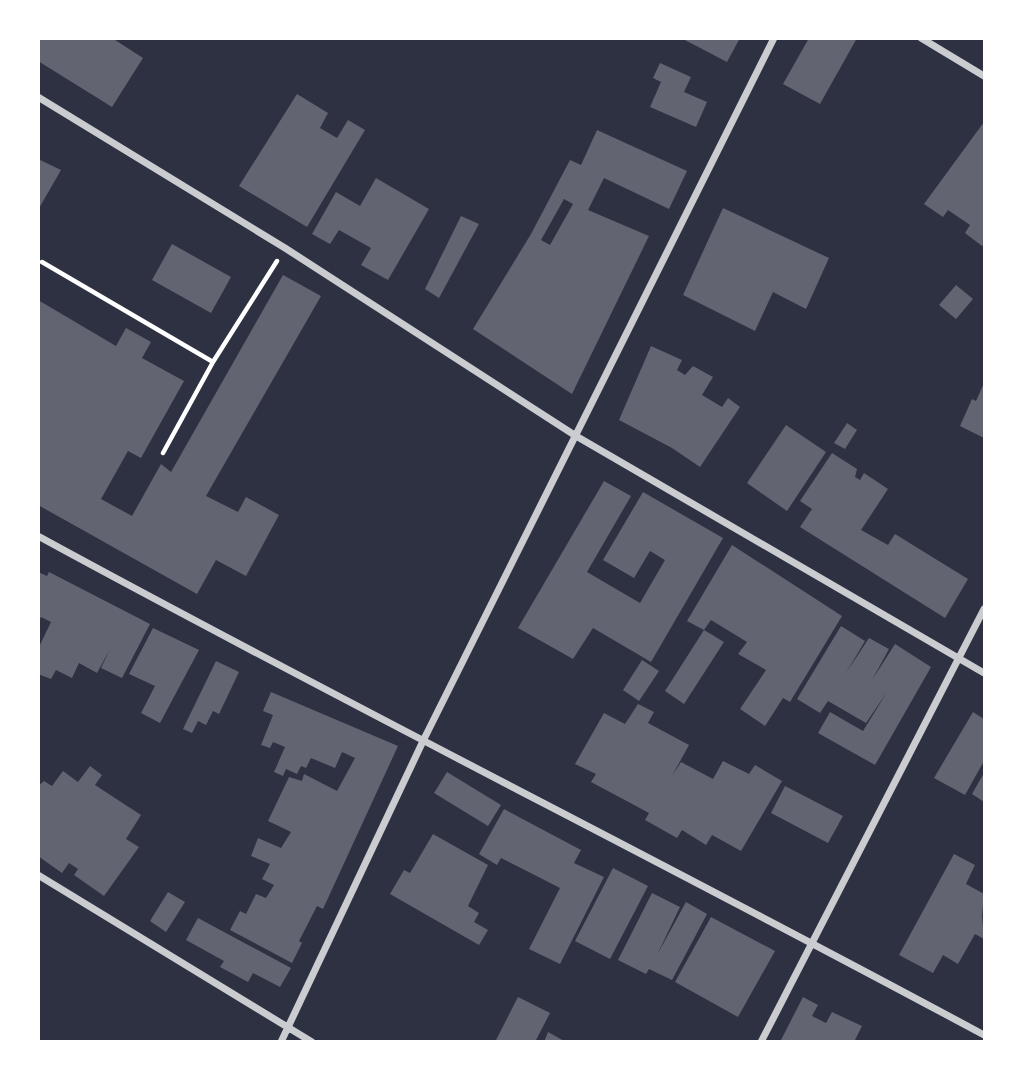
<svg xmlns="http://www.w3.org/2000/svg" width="1023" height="1080" font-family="Poppins,sans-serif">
<rect width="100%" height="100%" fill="#2d3142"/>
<path fill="#626471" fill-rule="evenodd" d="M38,38h74l31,20 -31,49 -74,-46z
M681,38h59l-13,24z
M809,38h48l-37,66 -37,-20z
M660,63l31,14 -7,15 23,10 -11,25 -46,-20 11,-25 -8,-4z
M297,94l31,19 -8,15 17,10 11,-18 17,10 -58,97 -68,-41z
M984,122v122l-2,2 -17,-13 5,-8 -22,-15 -5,7 -19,-13z
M597,130l90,41 -18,38 -65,-31 -16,32 61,26 -77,158 -99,-65 58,-95 39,-74 11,5zM564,199l9,5 -23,41 -9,-5z
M38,159l23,11 -23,40z
M376,178l53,31 -41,71 -27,-15 10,-17 -32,-18 -9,14 -18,-10 24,-42 24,14z
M723,208l106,50 -23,51 -33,-17 -18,39 -72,-36z
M461,216l18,8 -40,74 -14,-9z
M172,244l59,33 -20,36 -59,-33z
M283,275l38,21 -115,200 32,16 8,-15 33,18 -33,61 -30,-16 -19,34 -159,-89v-205l78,46 10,-18 25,14 -9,16 42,23 -43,77 -13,-7 -27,48 31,17 29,-52 10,8z
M956,285l17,14 -17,20 -17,-14z
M651,346l31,14 -5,10 8,5 8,-9 20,11 -11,18 20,12 6,-9 12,9 -40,60 -28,-19 -53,-28z
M984,383v55l-24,-12 12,-27 4,2z
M847,423l10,7 -12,19 -11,-6z
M786,425l40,27 -39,59 -40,-28z
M832,453l25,16 -2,8 5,3 4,-7 24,16 -27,41 27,15 7,-11 73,45 -23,39 -145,-91 12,-18 -12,-8z
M604,481l27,15 -44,76 53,31 25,-43 -15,-9 -16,27 -31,-18 40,-68 80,46 -72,124 -58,-34 -20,31 -55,-31z
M732,545l110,71 -52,86 -7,-4 -18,28 -25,-17 26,-39 -28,-16 9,-12 -36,-22 -7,10 -17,-9z
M38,572l9,4 2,-4 101,52 -28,54 -21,-10 9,-19 -13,24 -18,-10 -7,15 -16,-8 -5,9 -13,-5v-25l13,-27 -10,-5 -3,5z
M841,626l24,15 -19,32 23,-35 20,11 -17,31 23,-36 36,23 -56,98 -57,-32 12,-21 33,19 24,-39 -21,31 -38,-22 -8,12 -23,-14z
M153,628l46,22 -39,73 -19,-10 14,-27 -26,-12z
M704,630l20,12 -40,62 -19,-13z
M642,660l17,11 -20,30 -16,-11z
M216,661l23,11 -20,42 -6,-3 -7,14 -8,-4 -6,12 -9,-4z
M271,692l127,54 -75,163 -6,-3 -18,35 3,2 -10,20 -62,-33 10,-19 6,3 10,-20 10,4 8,-13 -12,-6 8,-15 -19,-8 7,-18 23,10 10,-16 -23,-11 21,-44 13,4 2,-7 33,17 18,-33 -13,-6 -7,16 -24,-10 -5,10 -5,-2 -4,8 -11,-5 -3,7 -9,-4 11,-25 -12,-5 -3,6 -9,-3 12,-30 -10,-4z
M638,704l16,8 -6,11 41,22 -17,31 9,-14 32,17 10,-18 26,13 6,-9 27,16 -41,70 -29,-16 -6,10 -24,-15 -5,8 -32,-18 4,-7 -58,-31 5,-8 -21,-10 29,-51 21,11z
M973,712l11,7v42l-19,34 -31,-17z
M90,766l12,9 -7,10 46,30 -15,24 13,8 -35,49 -30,-21 4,-6 -9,-6 -7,10 -24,-17v-70l6,-5 8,5 11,-15 15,11z
M447,772l54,33 -13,21 -54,-33z
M984,773v29l-12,-8z
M785,786l58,30 -15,27 -57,-30z
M504,809l77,41 -7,13 30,14 -44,87 -31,-15 31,-61 -59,-30 -4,7 -18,-11z
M433,834l55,31 -20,41 11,7 -5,9 14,8 -9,15 -89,-51 14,-24 6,3z
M954,854l21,11 -9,19 18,10 -2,22 2,23 -9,-5 -17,30 -15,-9 -10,18 -34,-18z
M613,868l35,18 -38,73 -35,-18z
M168,892l17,10 -19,30 -16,-11z
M652,893l28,14 -23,48 29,-53 21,12 -35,66 -23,-11 -3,5 -28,-14z
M711,917l64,34 -37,66 -63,-35z
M198,918l93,50 -11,19 -27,-14 -5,9 -28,-15 4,-6 -38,-21z
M518,997l32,16 -15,29h-40z
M803,997l15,8 -6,11 14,7 6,-11 30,14 -8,16 -73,-2z
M548,1032l18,10h-22z"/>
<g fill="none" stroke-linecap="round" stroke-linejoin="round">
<path stroke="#fff" stroke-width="4.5" d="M42,262l171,100 64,-101
M163,453l50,-91"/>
<path stroke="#caccd0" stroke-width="7" d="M921,38l63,38
M38,97l247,151 291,188 408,237
M38,536c313,171 633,330 946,499
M38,875l274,167
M281,1042l143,-303 350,-701
M761,1042l223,-433"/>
</g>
<rect width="1023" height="1080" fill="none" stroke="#ffffff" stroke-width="80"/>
</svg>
